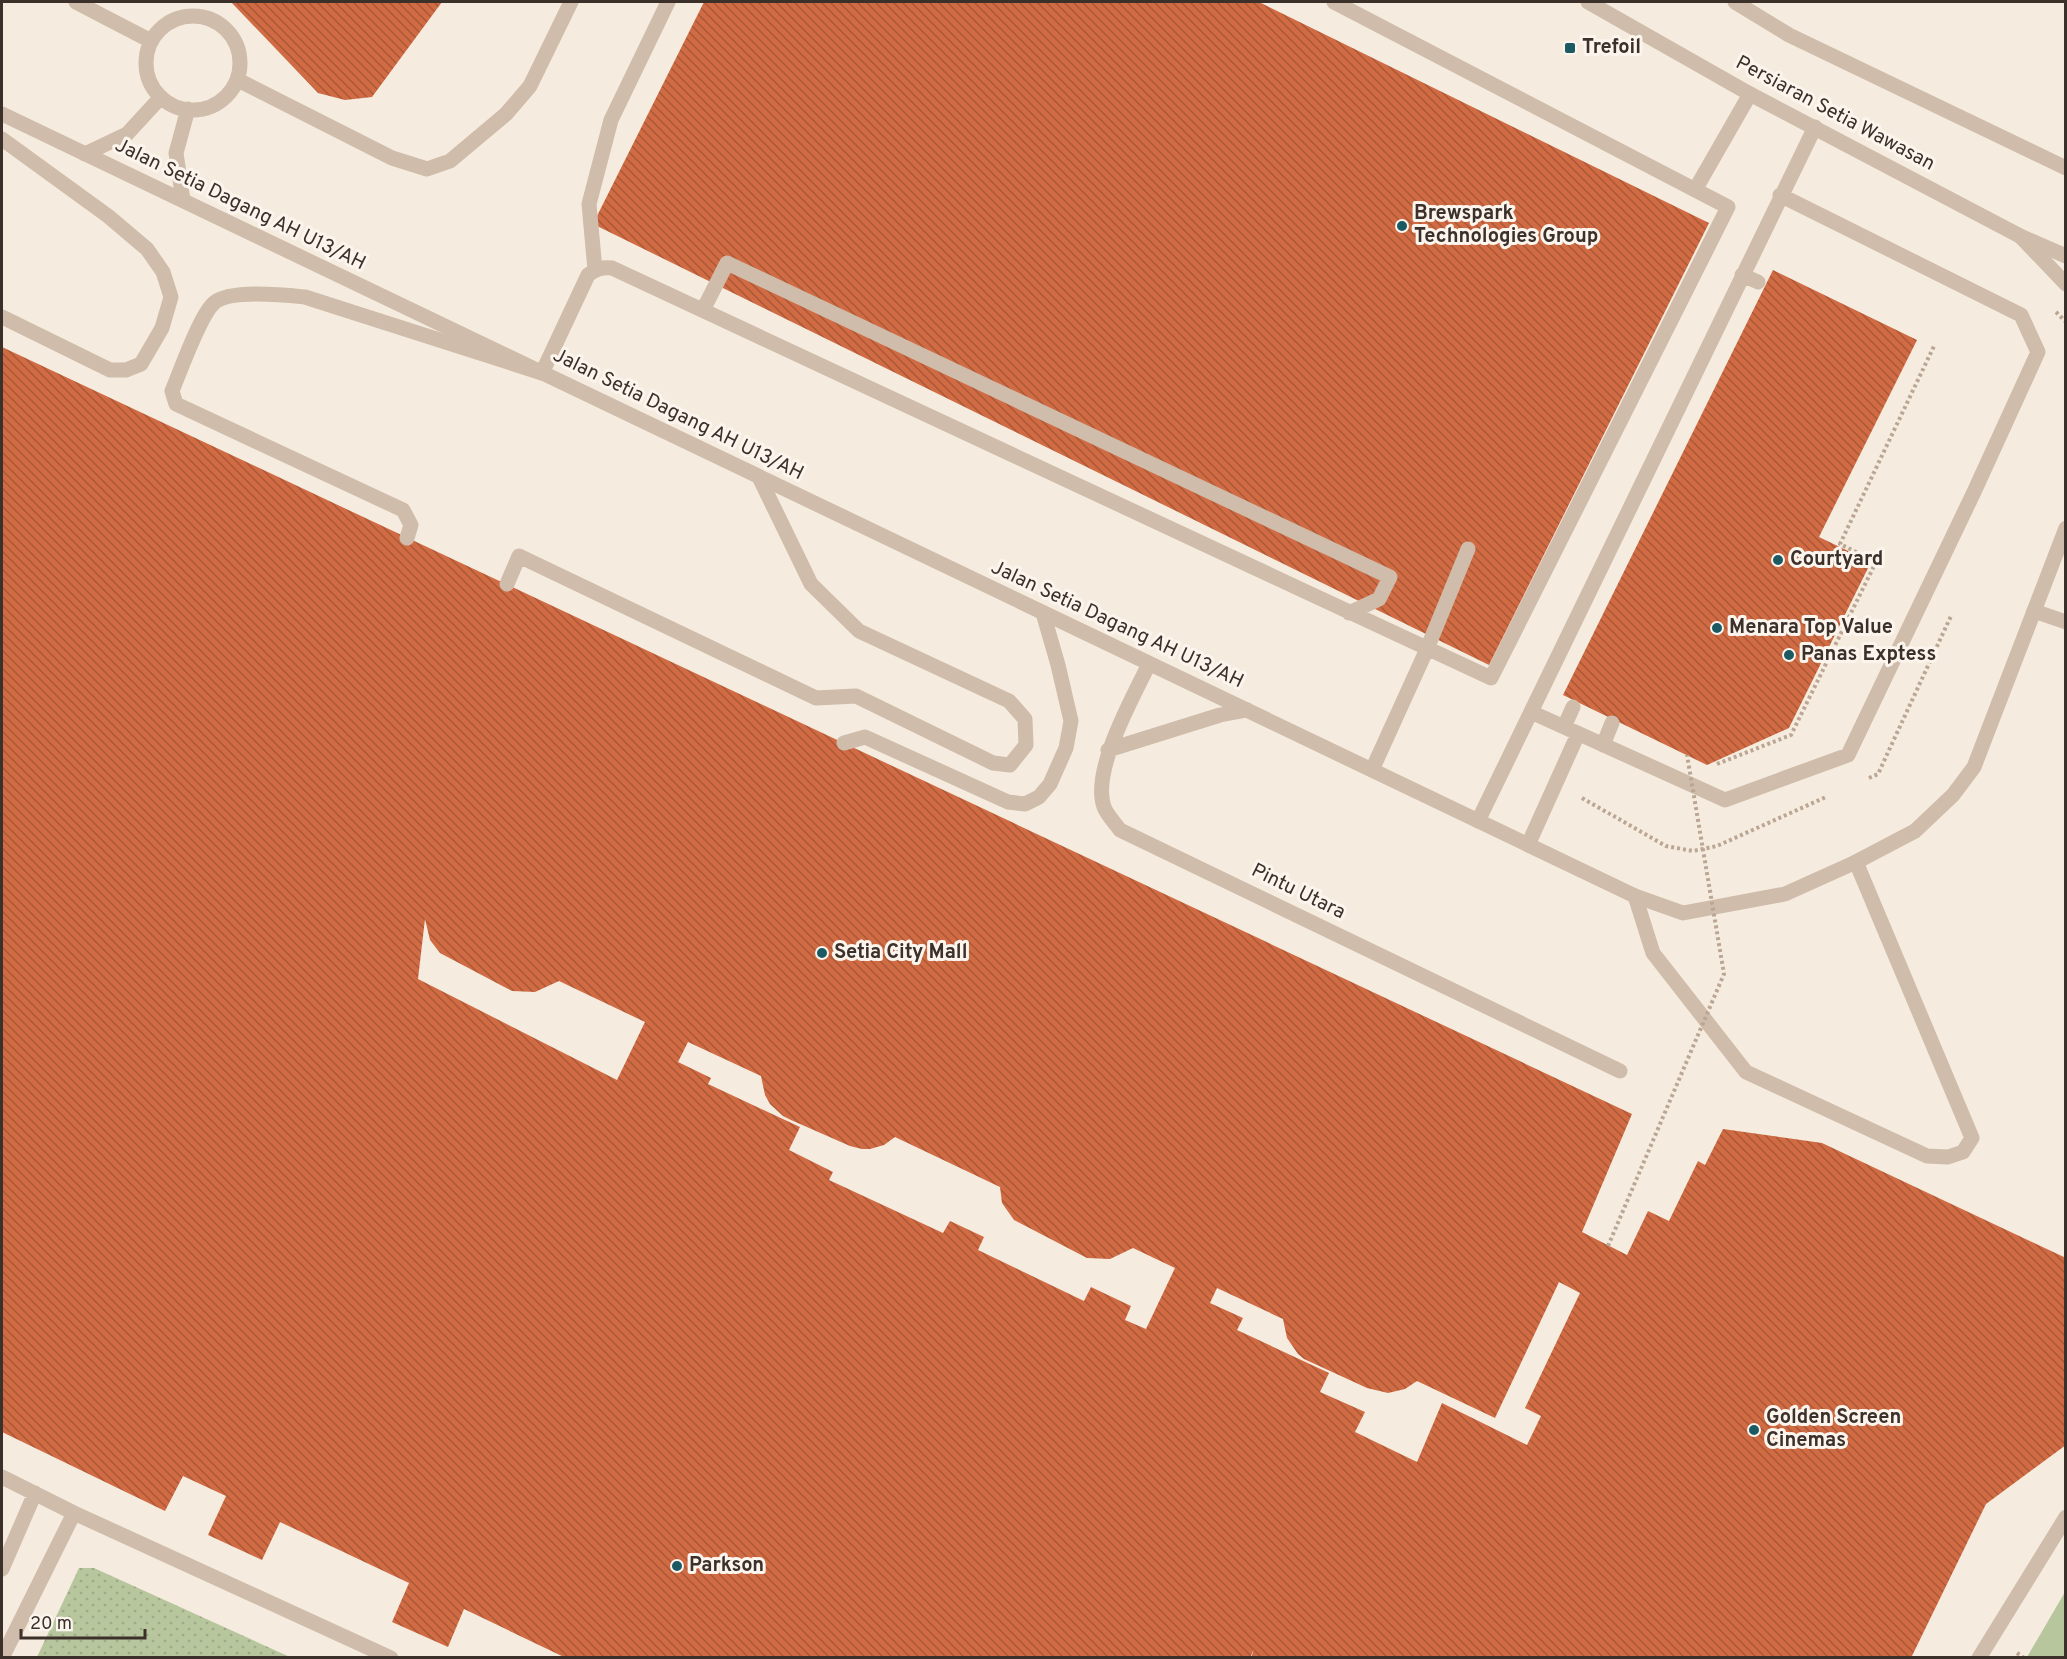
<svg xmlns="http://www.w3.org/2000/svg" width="2067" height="1659" font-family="Overpass,sans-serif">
<defs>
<pattern id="grass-dots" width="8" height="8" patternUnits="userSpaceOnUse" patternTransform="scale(1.5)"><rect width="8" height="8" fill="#b7c69d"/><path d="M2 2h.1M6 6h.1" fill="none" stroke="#9eaa87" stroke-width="1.8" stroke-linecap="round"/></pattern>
<pattern id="building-back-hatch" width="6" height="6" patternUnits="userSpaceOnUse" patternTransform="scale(1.5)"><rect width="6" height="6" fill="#d06b43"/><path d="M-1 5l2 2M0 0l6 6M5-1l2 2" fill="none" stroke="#aa5838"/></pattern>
</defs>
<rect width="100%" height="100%" fill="#f5ecdf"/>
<path fill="url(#grass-dots)" d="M79,1568h15l196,89h-253z"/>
<path fill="#b7c69d" d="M2065,1592v65h-38z"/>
<path fill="url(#building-back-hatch)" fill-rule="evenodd" d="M231,2h211l-70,95 -27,3 -27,-7z
M704,2h555l450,221 -220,442 -896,-441z
M1773,270l144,70 -98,197 52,25 -82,166 -82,37 -144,-70z
M2,347l1630,767 -50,118 45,23 21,-44 21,10 29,-60 7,4 18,-36 99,14 244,115v187l-80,59 -75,154h-660l3,-9 -4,9h-684l-102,-49 -16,38 -56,-25 17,-39 -129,-61 -18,38 -54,-25 18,-39 -43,-20 -18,35 -163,-79zM425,919l5,21 10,13 72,38 23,1 24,-11 86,41 -28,58 -199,-101zM688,1042l73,34 4,19 5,9 13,12 8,4 59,26 12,3h8l14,-4 11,-8 105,50 2,16 12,17 73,38 23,1 23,-11 42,20 -29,61 -21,-9 6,-14 -40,-19 -7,14 -106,-51 6,-13 -34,-16 -7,12 -114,-53 4,-8 -44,-22 11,-23 -92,-43 3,-6 -33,-16zM1559,1282l21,11 -55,115 16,8 -14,29 -85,-42 -25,59 -62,-30 10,-20 -45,-20 9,-19 -92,-43 6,-12 -33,-15 7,-15 66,31 4,19 11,16 6,5 63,29 21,5 17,-4 12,-8 78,37z"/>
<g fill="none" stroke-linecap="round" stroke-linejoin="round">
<path stroke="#bba694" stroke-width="4" stroke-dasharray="3 3" stroke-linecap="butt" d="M2056,312l10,10
M1717,764l74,-29 85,-173 -36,-18 95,-200
M1869,778l9,-4 73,-158
M1582,798l84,48 27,5 24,-5 109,-49
M2017,1653l7,5"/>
<path stroke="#cfbcaa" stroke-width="15" d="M76,2l75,39
M146 63a47 47 0 1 1 94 0a47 47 0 1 1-94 0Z
M238,80l154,78 35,11 23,-8 56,-47 24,-28 41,-84
M2,139l106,77 39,33 16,23 8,25 -9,31 -21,36 -15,6h-16l-108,-53
M85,154l42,-20 34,-37
M1695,190l55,-96
M183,200l-7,-47 12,-44
M595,270l-6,-66 22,-84 57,-118
M1742,275l16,7
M703,310l24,-47 663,314 -11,22 -30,14
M407,538l4,-13 -8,-15 -227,-106 -4,-13c8,-19 28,-76 42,-88 15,-14 71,-8 91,-6l237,76 46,-98c8,-6 14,-8 24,-7l879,410 237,-471 -394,-205
M507,584l12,-28 297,142 40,-2 137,67 17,2 16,-20 -1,-26 -16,-18 -150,-70 -48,-47 -52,-107
M2034,611l32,11
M1149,664c-16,33 -58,107 -45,143 3,8 11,16 16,23l500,241
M1531,712l194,88 123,-45 126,-263 64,-140 -17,-37 -241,-120
M1564,727l9,-20
M844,743l21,-6 143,65 17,2 14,-7 11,-13 16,-36 5,-27 -13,-56 -15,-52
M1603,745l9,-22
M1108,750l112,-35 27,-5
M1372,770l55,-121 41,-100
M1478,821l337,-694
M1528,845l50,-111
M1635,896l18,57 93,119 181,84 21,1 15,-5 9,-14 -116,-276
M2,1477l72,36 317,145
M2,1569l33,-76
M2,1658l72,-145
M1979,1658l87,-141"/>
<path stroke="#cfbcaa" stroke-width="15" d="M2,114l1633,782 48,17 102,-19 71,-32 59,-31 38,-36 21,-28 92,-239
M2020,236l46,48"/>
<path stroke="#cfbcaa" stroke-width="15" d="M1588,2l162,92 270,142 46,20
M1735,2l54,33 277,133"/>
<path stroke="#bba694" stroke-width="4" stroke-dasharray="3 3" stroke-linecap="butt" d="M1608,1246l116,-272 -37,-219"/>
</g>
<g fill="#1b5a62" stroke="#fcf5ed" stroke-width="2">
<rect x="1564" y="42" width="12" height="12" rx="3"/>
<circle cx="1402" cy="226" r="6"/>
<circle cx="1778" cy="560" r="6"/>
<circle cx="1717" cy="628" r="6"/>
<circle cx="1789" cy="655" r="6"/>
<circle cx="822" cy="953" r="6"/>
<circle cx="1754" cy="1430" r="6"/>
<circle cx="677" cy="1566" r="6"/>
</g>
<g text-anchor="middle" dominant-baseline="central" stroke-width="6" stroke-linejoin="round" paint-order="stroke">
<g font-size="20" font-weight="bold" fill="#3c302a" stroke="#fcf5ed" text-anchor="start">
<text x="1582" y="48">Trefoil</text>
<text x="1414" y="214">Brewspark<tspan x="1414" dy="23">Technologies Group</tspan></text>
<text x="1790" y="560">Courtyard</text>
<text x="1729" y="628">Menara Top Value</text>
<text x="1801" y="655">Panas Exptess</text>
<text x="834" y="953">Setia City Mall</text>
<text x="1766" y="1418">Golden Screen<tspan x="1766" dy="23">Cinemas</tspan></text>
<text x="689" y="1566">Parkson</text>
</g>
<g font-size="20" fill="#3c302a" stroke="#fcf5ed">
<text transform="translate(1835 114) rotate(28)">Persiaran Setia Wawasan</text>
<text transform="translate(240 205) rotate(26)">Jalan Setia Dagang AH U13/AH</text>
<text transform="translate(678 415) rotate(26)">Jalan Setia Dagang AH U13/AH</text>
<text transform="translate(1117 625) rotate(25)">Jalan Setia Dagang AH U13/AH</text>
<text transform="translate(1298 892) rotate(26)">Pintu Utara</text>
</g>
</g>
<rect width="2067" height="1659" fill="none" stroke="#3c302a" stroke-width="6"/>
<path d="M21 1629v9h124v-9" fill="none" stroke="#3c302a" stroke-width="3"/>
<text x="30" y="1629" font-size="18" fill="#3c302a" stroke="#fcf5ed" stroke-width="4.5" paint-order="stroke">20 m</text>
</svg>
